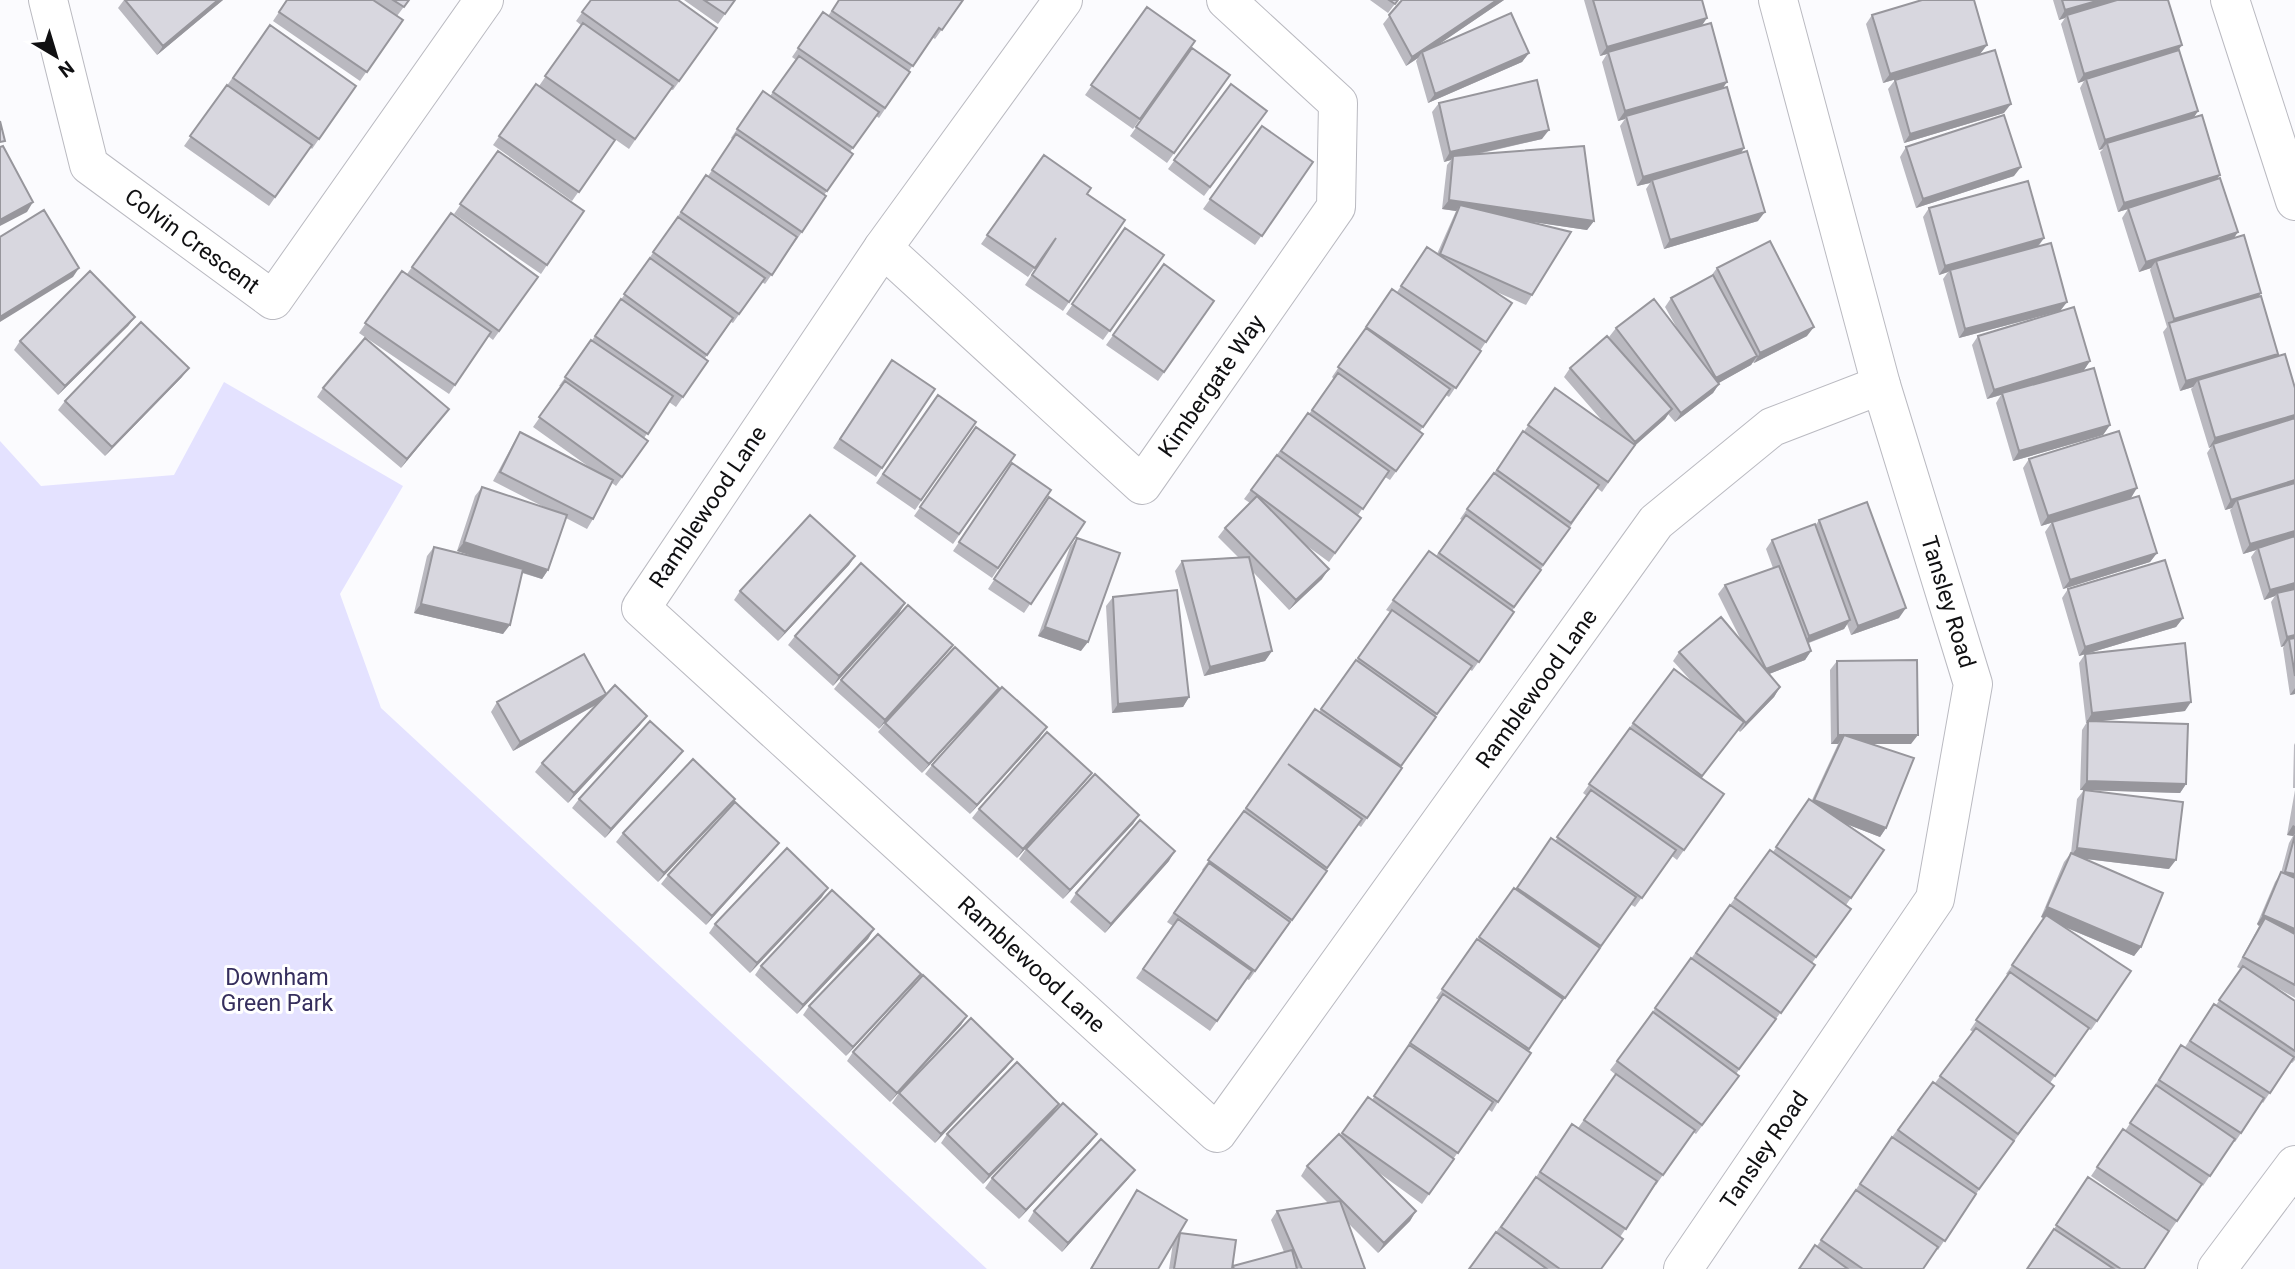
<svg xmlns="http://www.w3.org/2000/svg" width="2295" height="1269" font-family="Roboto,sans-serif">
<rect width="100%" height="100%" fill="#fbfbfe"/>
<path fill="#e4e2ff" d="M224,382l179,104 -63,108 41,114 606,561h-987v-828l41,45 133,-11z"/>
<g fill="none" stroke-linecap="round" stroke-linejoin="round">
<g stroke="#babac1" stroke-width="40">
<g id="minor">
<path id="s1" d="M48,0l41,165 184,135 211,-300"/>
<path id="s2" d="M1063,0l-180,248 -242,360 576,525 439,-611 116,-95 109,-42"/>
<path d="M2230,0l65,201"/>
<path id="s3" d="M883,248l259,237 194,-278 2,-104 -112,-103"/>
<path id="s4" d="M1683,1269l252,-370 38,-215 -92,-299 -103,-385"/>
<path d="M2217,1269l78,-104"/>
</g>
</g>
<use href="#minor" stroke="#fff" stroke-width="38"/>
</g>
<path fill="#bab9c0" d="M124,0h99l-66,55 -39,-47z
M287,0h122l-12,16 6,4 -43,61 -87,-60z
M591,0l126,28 -44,62 -3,-1 -41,60 -90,-63 42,-61 -5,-4z
M684,0h51l-17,24z
M839,0h124l-28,39 -3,-2 -23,34 1,1 -31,46 -3,-2 -26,36 3,2 -29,41 -22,37 -37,52 -3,-2 -29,41 -2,-1 -26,36 3,3 -32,46 -7,-5 -25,36 -2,12 -26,36 -4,-3 -19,36 -6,10 -21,-11 -18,52 -6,9 -20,-6 -19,61 -89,-21 13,-57 7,-9 39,9 -16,-5 18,-55 7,-9 64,21 -53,-27 21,-39 6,-10 72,37 -59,-42 28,-40 -2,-1 59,-82 88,-129 2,1 25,-36 -2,-2 32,-47 7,5 26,-36 -4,-3 31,-45 5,4z
M1370,0h28l-10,13z
M1402,0h102l-69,47 94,6 -7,9 -94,41 -12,-42 2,-3 -12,8 -23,-42z
M1584,0h118l-1,26 22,62 18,65 17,68 -94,28 -18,-60 4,-6 -13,3 -17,-60 5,-7 -7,2 -16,-59 5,-8 -7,2z
M2053,0h115l10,50 20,61 -4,6 22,63 18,58 27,55 -2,3 19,58 -2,3 19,58v279l-5,1 -7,-47 1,-2 -3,1 -10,-45 4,-6 -11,4 -13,-43 5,-7 -13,4 -13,-44 2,-2 -7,2 -18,-57 4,-6 -2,1 -18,-59 2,-2 -13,4 -17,-59 4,-5 -17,-57 1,-2 -12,4 -17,-54 6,-9 -10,3 -18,-60 3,-3 -4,1 -19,-62 4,-7 -6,2 -17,-59 4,-6 -6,2z
M1147,7l48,34 -62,88 -48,-34z
M1872,15l115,30 -7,9 -97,29 -17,-59z
M270,25l86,61 -44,63 -2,-2 -41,59 -85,-60z
M1192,48l38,27 -63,88 -37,-27z
M1895,80l109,33 -100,30 -16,-54z
M536,84l79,56 -43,61 -79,-56z
M1231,84l36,27 -63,85 -36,-27z
M1439,103l103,36 -68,16 120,66 -7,9 -60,-9 5,74 -6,10 -36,-16 22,14 -63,94 -3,-2 -26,36 3,3 -33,46 -5,-3 -27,38 3,3 -32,44 -26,-19 19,36 -33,31 -36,-38 19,79 -7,10 -61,15 -29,-105 7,-10 56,-4 -20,-20 7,-9 25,-25 -6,-4 64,-86 1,1 25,-35 -2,-2 60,-88 5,3 30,-45 10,7 19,-43 -14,-2 5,-44 4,-5 -7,2 -12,-50z
M1262,126l51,36 -58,83 -52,-36z
M1906,147l108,29 -98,32 -16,-51z
M498,151l49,114 -6,9 -87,-60z
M1044,155l43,39 38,26 -62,91 -38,-26 24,-37 -21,29 -47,-33z
M1929,208l115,30 -6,9 29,55 -7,9 -101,27 -16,-59 5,-7 -9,3 -16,-58z
M451,213l87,64 -45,63 -5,-4 -39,58 -90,-61 43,-62 5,3z
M1125,228l39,27 -61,85 -37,-26z
M1164,264l50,37 -56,80 -52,-36z
M1717,268l90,68 -53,27 -1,-1 -2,3 -33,18 1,1 -6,9 -38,29 -7,-8 -3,5 -31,27 -32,46 -5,-4 -85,123 2,1 -42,59 -3,-2 -34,48 -35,51h2l-41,59 -3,-2 -32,45 1,1 -42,59 -36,50 -2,-1 -37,52 -74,-53 37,-52 -6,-4 36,-51 -1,-1 113,-161 4,3 38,-52 33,-48 -4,-2 43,-59 7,5 26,-36 -2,-1 7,-10 27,-36 61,-85 50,36 -41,-47 6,-9 49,-18 -10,-13 7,-9 62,2 -13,-23 6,-9 40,-22z
M135,317l-7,9 -70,69 -44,-45 6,-9z
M1978,336l112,25 -6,9 26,55 -7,10 -90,26 -17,-58 5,-8 -14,4 -15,-54z
M892,360l43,29 -59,88 -43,-29z
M182,377l-77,79 -47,-46 7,-9z
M323,388l126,21 -7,9 -41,50 -84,-71z
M938,395l38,27 -61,88 -39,-27z
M976,427l39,28 -62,89 -39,-28z
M2029,459l102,39 -90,28 -18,-58z
M1012,463l39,27 -59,88 -39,-27z
M1049,497l36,25 -61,91 -36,-24z
M1819,520l80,98 -48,17 -4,-11 -3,5 -35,14 2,8 -6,9 -36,14 11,13 -6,10 -34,35 -2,-2 -37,48 23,16 -47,66 -5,-4 -37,51 -5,-3 -103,147 -29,51 -6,10 -4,-3 -66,95 -47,-34 41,41 -6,10 -32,32 -30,-30 17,46h-196l4,-26 -15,26h-68l47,-79 39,49 4,-6 52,35 1,-2 51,-14 -13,-32 6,-9 51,-8 -27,-27 6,-10 34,-31 27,-38 4,3 67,-100 -3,-2 78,-110 2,1 35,-51 4,3 32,-45 -4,-3 50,-70 60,-40 -20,-22 6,-9 62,-12 -23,-46 7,-9 48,-17 -7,-19 6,-9 43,-14z
M2052,522l105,31 -7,9 -87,27 -18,-57z
M1077,538l4,113 -43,-15 32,-89z
M855,556l-6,9 -71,76 -44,-41 6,-9z
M2068,589l115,29 -7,9 -90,27 99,57 -87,10 88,63 -6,9 -93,-3 82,79 -84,-10 56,88 -7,9 -72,-30 69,45 -40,59 -3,-1 -38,54 4,3 -78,108 -38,56 -1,-1 -14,20h-124l18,-23 75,-109 41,-55 2,1 38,-51 -3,-2 38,-55 -2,-1 38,-56 -3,-1 23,-55 7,-9 6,-54 7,-9h-4l2,-60 5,-8 -1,1 -7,-60 6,-9 -6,2 -17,-58z
M1113,597l76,100 -6,10 -71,6 -6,-107z
M905,603l-6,10 -66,73 -45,-41 7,-9z
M946,654l-67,75 -45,-40 7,-9z
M1837,661l74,83h-40l15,84 -6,9 -33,-13 37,26 -38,55 5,4 -39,54 3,2 -79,109 -3,11 -37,49 -3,-2 -37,53v-1l-36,53 -19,32h-132l67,-92 36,-53 6,4 38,-53 -6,-5 7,-9 118,-163 38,-46 36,-53 3,1 26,-56h-7l-1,-74z
M999,688l-77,85 -44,-41 7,-9z
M606,694l34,31 -72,78 -33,-31 7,-9 54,-58 -83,46 -22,-39 6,-10z
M1040,737l-70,77 -45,-40 7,-9z
M2295,743v45h-2l1,-43z
M676,760l-71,78 -33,-30 7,-9z
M1085,782l-68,76 -45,-40 7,-9z
M2295,790v208l-21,-12 21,15v59l-3,3 -2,-1 -27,41 -1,-1 -27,40 -2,-1 -30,45 -1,-1 -32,46 -79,-55 32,-47 2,2 56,-86 4,2 29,-43 2,1 25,-36 -4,-2 22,-41 -2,-2 18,-42 6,-9 8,-30 4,-7 -6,-1z
M728,808l-70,74 -42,-40 7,-9z
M1139,815l-6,9 -70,75 -44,-40 7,-10z
M779,843l-7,9 -66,73 -45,-41 7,-9z
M1169,861l-64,72 -35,-31 6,-9z
M822,897l-72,76 -41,-40 6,-9z
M874,929l-6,10 -71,75 -42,-39 6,-9z
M921,974l-7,9 -68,73 -43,-41 6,-9z
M967,1016l-6,9 -71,77 -43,-41 6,-9z
M1013,1059l-7,9 -71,75 -43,-40 7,-10z
M1053,1113l-70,71 -42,-41 6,-9z
M1097,1134l-7,9 -71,76 -34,-31 7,-10z
M2088,1177l56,92h-117l23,-34z
M1128,1179l-66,73 -34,-31 6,-10z"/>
<path fill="#97969c" d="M218,0h5l-66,55 6,-9z
M1497,0h7l-81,55 -1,-3 -4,6 -12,8 6,-9z
M2100,0h25l-58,15 -2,3 -6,2 6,-10z
M1707,18l-6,9 -101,29 7,-9z
M1987,45l-7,9 -97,29 7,-9z
M2182,45l-7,10 -89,24 -2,2 -6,2 6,-9z
M1529,53l-7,9 -94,41 7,-9z
M1727,82l-6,9 -95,25 -1,3 -7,2 7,-10z
M2011,104l-7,9 -100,30 6,-9z
M2198,111l-6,9 -85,23 -5,6 -3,1 6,-10z
M1549,130l-7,9 -89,20v-3l-2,4 -7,2 6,-10z
M1744,148l-6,10 -86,22 -2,3 -13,3 6,-9z
M2021,167l-7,9 -98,32 7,-9z
M2220,175l-7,9 -95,28 6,-9z
M1449,200l145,21 -7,9 -129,-19 2,-6 -4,6 -14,-2z
M33,202l-6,10 -27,14v-6z
M1765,212l-7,9 -94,28 6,-9z
M2238,232l-6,9 -76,20 -5,7 -12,4 7,-10z
M2044,238l-7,9 -87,23 -2,2 -9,3 6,-9z
M79,268l-6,9 -73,45v-5z
M2261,293l-6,9 -85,22 4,-5z
M2067,302l-7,9 -101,27 6,-9z
M135,317l-7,9 -70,69 7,-9z
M1814,327l-7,9 -53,27 6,-10z
M2278,354l-7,9 -73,17 -5,7 -13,4 6,-10z
M1757,356l-6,9 -41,23 6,-10z
M2090,361l-6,9 -97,29 7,-9z
M189,368l-7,9 -77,79 7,-9z
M1719,384l-6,9 -38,29 6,-9z
M449,409l-7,9 -41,50 6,-9z
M1672,409l-7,10 -36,32 6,-9z
M2295,415v7l-82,22 -2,3 -2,1 6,-10z
M2110,425l-7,10 -90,26 6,-10z
M2295,480v7l-58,13 -5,8 -7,2 6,-10z
M2137,488l-6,10 -90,28 7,-10z
M2295,531v7l-37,10 -2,2 -13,4 7,-10z
M464,542l84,28 -6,9 -85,-28z
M2157,553l-7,9 -87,27 7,-9z
M855,556l-6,9 -71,76 7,-9z
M1329,569l-7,10 -33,31 7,-10z
M2295,583v7l-18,3 -2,3 -11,4 6,-10z
M905,603l-6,10 -66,73 6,-10z
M421,604l89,21 -7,9 -89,-21z
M1906,608l-7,10 -48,17 7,-9z
M2183,618l-7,9 -97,29 6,-9z
M1850,620l-6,9 -42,16 7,-9z
M1045,627l43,15 -7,9 -43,-15z
M2295,635v8l-6,-4 -5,7 -3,1 6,-10z
M953,645l-7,9 -67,75 6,-9z
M1272,651l-7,10 -61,15 6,-9z
M1811,651l-6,9 -46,18 7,-9z
M1780,687l-6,10 -34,35 6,-9z
M999,688l-7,9 -70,76 7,-9z
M2295,688v6l-5,1z
M606,694l-7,9 -86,48 7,-9z
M1189,697l-6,10 -71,6 6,-9z
M2191,702l-6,9 -99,12 6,-10z
M647,716l-7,9 -72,78 6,-10z
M1047,727l-7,10 -70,77 7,-9z
M1838,735h80l-7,9h-71l4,-9 -6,9h-7z
M683,751l-7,9 -71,78 6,-9z
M1092,773l-7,9 -68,76 6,-9z
M2087,781l99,3 -6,9 -100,-3z
M735,799l-7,9 -70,74 6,-9z
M1814,800l72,28 -6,9 -73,-28z
M1139,815l-6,9 -70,75 7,-9z
M2293,825l2,1v8l-2,2 -6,-1z
M779,843l-7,9 -66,73 6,-9z
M2077,848l99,12 -7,9 -99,-12z
M1175,851l-6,10 -64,72 6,-9z
M2285,872l10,2v11l-16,-4z
M828,888l-6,9 -72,76 7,-10z
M2047,907l94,40 -7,9 -93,-39z
M2263,915l32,14v12l-30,-23 -6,8 -2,-2z
M874,929l-6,10 -71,75 6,-9z
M921,974l-7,9 -68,73 7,-9z
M967,1016l-6,9 -71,77 7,-9z
M1013,1059l-7,9 -71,75 6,-9z
M1059,1104l-6,9 -70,71 6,-9z
M1097,1134l-7,9 -71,76 7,-9z
M1135,1170l-7,9 -66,73 6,-9z
M1416,1211l-6,10 -32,32 6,-10z"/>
<path fill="#d8d7df" stroke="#97969c" stroke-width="2" d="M125,0h93l-55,46z
M287,0h86l30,20 -36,52 -88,-60z
M393,0h16l-5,7z
M591,0h87l39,28 -38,53 -97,-69z
M704,0h31l-10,14z
M839,0h124l-21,30 -3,-2 -26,38 -81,-55z
M1389,0h9l-3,4z
M1402,0h95l-85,57 -23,-42z
M1593,0h109l5,18 -100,29z
M1922,0h52l13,45 -97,29 -18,-59z
M2062,0h38l-35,10z
M2117,0h51l14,45 -98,29 -17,-59z
M1147,7l48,34 -55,78 -49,-34z
M823,12l87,60 -25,36 -87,-60z
M1511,13l18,40 -94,41 -13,-42z
M583,23l90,63 -38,53 -90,-63z
M1711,23l16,59 -102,29 -17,-59z
M270,25l86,61 -37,53 -86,-61z
M1192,48l38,27 -56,78 -38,-26z
M1995,50l16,54 -101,30 -15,-54z
M2179,50l19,61 -93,29 -19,-61z
M799,56l80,56 -26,36 -80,-56z
M1537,80l12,50 -99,22 -11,-49z
M536,84l79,56 -36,52 -80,-56z
M1231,84l36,27 -57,76 -36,-27z
M227,85l85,60 -37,52 -85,-61z
M1727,87l17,61 -101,29 -17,-61z
M763,91l90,63 -26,37 -90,-62z
M2004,115l17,52 -98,32 -17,-52z
M2202,115l18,60 -96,28 -17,-60z
M0,121l5,20 -5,1z
M1262,126l51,36 -51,74 -52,-37z
M736,134l90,62 -24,36 -90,-62z
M3,146l30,56 -33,18v-73z
M1584,146l10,75 -145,-21 4,-44z
M498,151l86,60 -37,54 -87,-61z
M1747,151l18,61 -95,28 -18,-60z
M1044,155l47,33 -4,6 38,26 -56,82 -37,-27 24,-37 -21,30 -48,-33z
M706,175l91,62 -25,38 -91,-63z
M2220,178l18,54 -92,30 -18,-54z
M2028,181l16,57 -99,28 -16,-58z
M1460,205l111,27 -39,63 -92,-41z
M44,210l35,58 -79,49v-80z
M451,213l87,64 -39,54 -87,-64z
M678,217l87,61 -26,36 -86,-62z
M1125,228l39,27 -54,76 -38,-27z
M2244,235l17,58 -87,26 -18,-58z
M1770,241l44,86 -54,26 -43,-85z
M2051,243l16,59 -102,27 -15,-59z
M1427,247l85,56 -26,39 -85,-56z
M650,258l83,60 -26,37 -83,-61z
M1164,264l50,37 -50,71 -51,-37z
M90,271l45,46 -70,69 -45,-45z
M402,271l89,61 -36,53 -90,-62z
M1713,275l44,81 -41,22 -45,-80z
M1392,289l89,62 -25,37 -90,-61z
M2261,296l17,58 -92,27 -17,-58z
M621,299l87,62 -25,36 -88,-61z
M1654,299l65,85 -38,29 -65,-85z
M2074,307l16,54 -96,29 -16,-54z
M141,322l48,46 -77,79 -47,-46z
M1366,328l84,61 -27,38 -85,-60z
M1607,336l65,73 -37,33 -65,-74z
M365,338l84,71 -42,50 -84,-71z
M591,340l82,56 -25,38 -83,-57z
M2285,354l10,34v27l-80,23 -17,-58z
M892,360l43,29 -53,79 -42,-29z
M2094,368l16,57 -91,26 -17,-58z
M1338,373l85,61 -27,37 -84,-61z
M565,381l83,60 -26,36 -83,-60z
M1555,388l80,57 -27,37 -80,-57z
M938,395l38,27 -55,78 -38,-26z
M1308,413l81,58 -26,38 -82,-58z
M2295,418v62l-64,20 -18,-56z
M976,427l39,28 -56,79 -39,-27z
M1523,431l76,54 -28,38 -74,-53z
M2119,431l18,57 -89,28 -19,-57z
M520,432l93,48 -20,39 -93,-47z
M1277,455l84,63 -26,35 -84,-63z
M1012,463l39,27 -53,78 -39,-26z
M1494,473l76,55 -27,37 -76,-56z
M2295,483v48l-45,13 -13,-44z
M482,487l85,28 -19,55 -84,-28z
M1257,496l72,73 -33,31 -71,-72z
M2139,496l18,57 -87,27 -18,-58z
M1049,497l36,25 -54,82 -37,-25z
M1867,502l39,106 -48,18 -39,-106z
M810,515l45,41 -70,76 -45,-41z
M1466,515l75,55 -27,37 -75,-54z
M1815,524l35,96 -41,16 -37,-96z
M2295,536v47l-25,7 -12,-42z
M1077,538l43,15 -32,89 -43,-15z
M434,547l89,22 -13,56 -89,-21z
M1429,551l85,61 -35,50 -86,-62z
M1249,557l23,94 -62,16 -28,-106z
M2165,560l18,58 -98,29 -17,-58z
M861,563l44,40 -66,73 -44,-40z
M1779,566l32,85 -45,18 -41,-84z
M2295,589v46l-8,2 -10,-44z
M1177,590l12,107 -71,7 -5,-107z
M908,605l45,40 -68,75 -44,-40z
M1392,610l80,56 -35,48 -79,-56z
M1721,617l59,70 -34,36 -67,-71z
M2295,638v38l-6,-37z
M2185,643l6,59 -99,11 -7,-59z
M955,647l44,41 -70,76 -44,-41z
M584,654l22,40 -86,48 -23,-40z
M1356,660l80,57 -35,49 -80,-57z
M1917,660l1,75h-80l-1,-74z
M1674,669l70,53 -42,54 -69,-53z
M615,685l32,31 -73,77 -32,-30z
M1002,687l45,40 -70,78 -45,-40z
M1315,709l87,59 -35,50 -79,-54 74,55 -35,49 -81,-60z
M650,721l33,30 -72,78 -32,-30z
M2088,721l100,3 -2,60 -99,-3z
M1630,728l94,66 -40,56 -95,-66z
M1047,732l45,41 -69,76 -44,-40z
M1844,735l70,23 -28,70 -72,-28z
M693,759l42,40 -71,74 -41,-40z
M1095,774l44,41 -69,75 -44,-41z
M1591,790l85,60 -34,48 -85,-61z
M2084,790l99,12 -7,58 -99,-12z
M1809,799l75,51 -33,48 -75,-51z
M735,802l44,41 -67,73 -44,-41z
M1244,811l83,60 -35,49 -84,-60z
M1140,820l35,31 -64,73 -35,-31z
M2295,835v39l-10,-2z
M1551,838l85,59 -35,49 -84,-58z
M787,848l41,40 -71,75 -42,-39z
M1770,850l81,59 -35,48 -81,-59z
M2071,853l92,40 -22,54 -94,-40z
M1209,863l81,59 -35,49 -81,-58z
M2281,872l14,6v51l-32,-14z
M1514,888l86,60 -35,50 -86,-61z
M832,890l42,39 -71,76 -42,-39z
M1730,905l85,60 -34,48 -85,-60z
M2046,915l85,56 -34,50 -85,-56z
M2265,918l30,16v51l-52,-28z
M1178,919l74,52 -35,50 -74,-52z
M878,934l43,40 -68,73 -44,-41z
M1477,939l86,60 -34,50 -87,-60z
M1691,958l85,61 -37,50 -84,-61z
M2243,966l52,35v50l-76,-51z
M2010,972l79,56 -34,48 -79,-56z
M923,975l44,41 -70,77 -44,-41z
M1443,994l88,59 -33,49 -88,-59z
M2214,1004l80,53 -24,36 -80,-52z
M1653,1012l86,64 -37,49 -85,-64z
M971,1018l42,41 -72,75 -42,-41z
M1976,1028l78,58 -36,48 -78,-58z
M1409,1045l84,57 -35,51 -84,-57z
M2181,1045l83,53 -23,35 -82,-53z
M1017,1062l42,42 -70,71 -42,-41z
M1616,1074l79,56 -32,45 -79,-55z
M1933,1082l81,59 -35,48 -81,-59z
M2156,1085l79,54 -25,37 -80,-53z
M1368,1097l86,62 -25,35 -87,-61z
M1063,1103l34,31 -71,76 -34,-32z
M1572,1124l85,57 -31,48 -86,-57z
M2123,1129l79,55 -25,37 -80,-54z
M1339,1134l77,77 -32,32 -77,-77z
M1892,1137l84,57 -31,47 -85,-57z
M1101,1139l34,31 -67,73 -34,-32z
M1536,1177l87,62 -22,30h-41l-59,-42z
M2088,1177l81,54 -25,38h-23l-65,-44z
M1137,1190l50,30 -29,49h-67z
M1856,1190l82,57 -15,22h-60l-42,-29z
M1340,1201l25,68h-63l-25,-58z
M2054,1229l60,40h-87z
M1496,1232l51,37h-78z
M1180,1233l56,7 -4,29h-58z
M1815,1245l33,24h-49z
M1292,1250l5,19h-63l-1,-3z"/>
<g text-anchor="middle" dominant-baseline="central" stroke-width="6" stroke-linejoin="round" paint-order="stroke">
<g font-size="23" fill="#101012" stroke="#fff">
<text stroke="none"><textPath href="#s1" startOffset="298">Colvin Crescent</textPath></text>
<text stroke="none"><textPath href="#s3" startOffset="472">Kimbergate Way</textPath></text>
<text transform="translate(708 507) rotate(-56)">Ramblewood Lane</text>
<text transform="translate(1948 602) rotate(73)">Tansley Road</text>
<text stroke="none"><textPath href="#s2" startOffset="2067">Ramblewood Lane</textPath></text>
<text stroke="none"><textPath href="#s2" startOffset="1269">Ramblewood Lane</textPath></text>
<text stroke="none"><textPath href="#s4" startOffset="144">Tansley Road</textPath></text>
</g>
<g font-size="23" fill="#352e5d" stroke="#fff">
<text x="277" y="977">Downham<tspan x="277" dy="26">Green Park</tspan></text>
</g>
</g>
<g transform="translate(56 56) rotate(142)" stroke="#ffffff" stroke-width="5" paint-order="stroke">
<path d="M0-5L12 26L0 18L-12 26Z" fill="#101012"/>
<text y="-10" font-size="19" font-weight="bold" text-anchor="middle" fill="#101012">N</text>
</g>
</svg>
